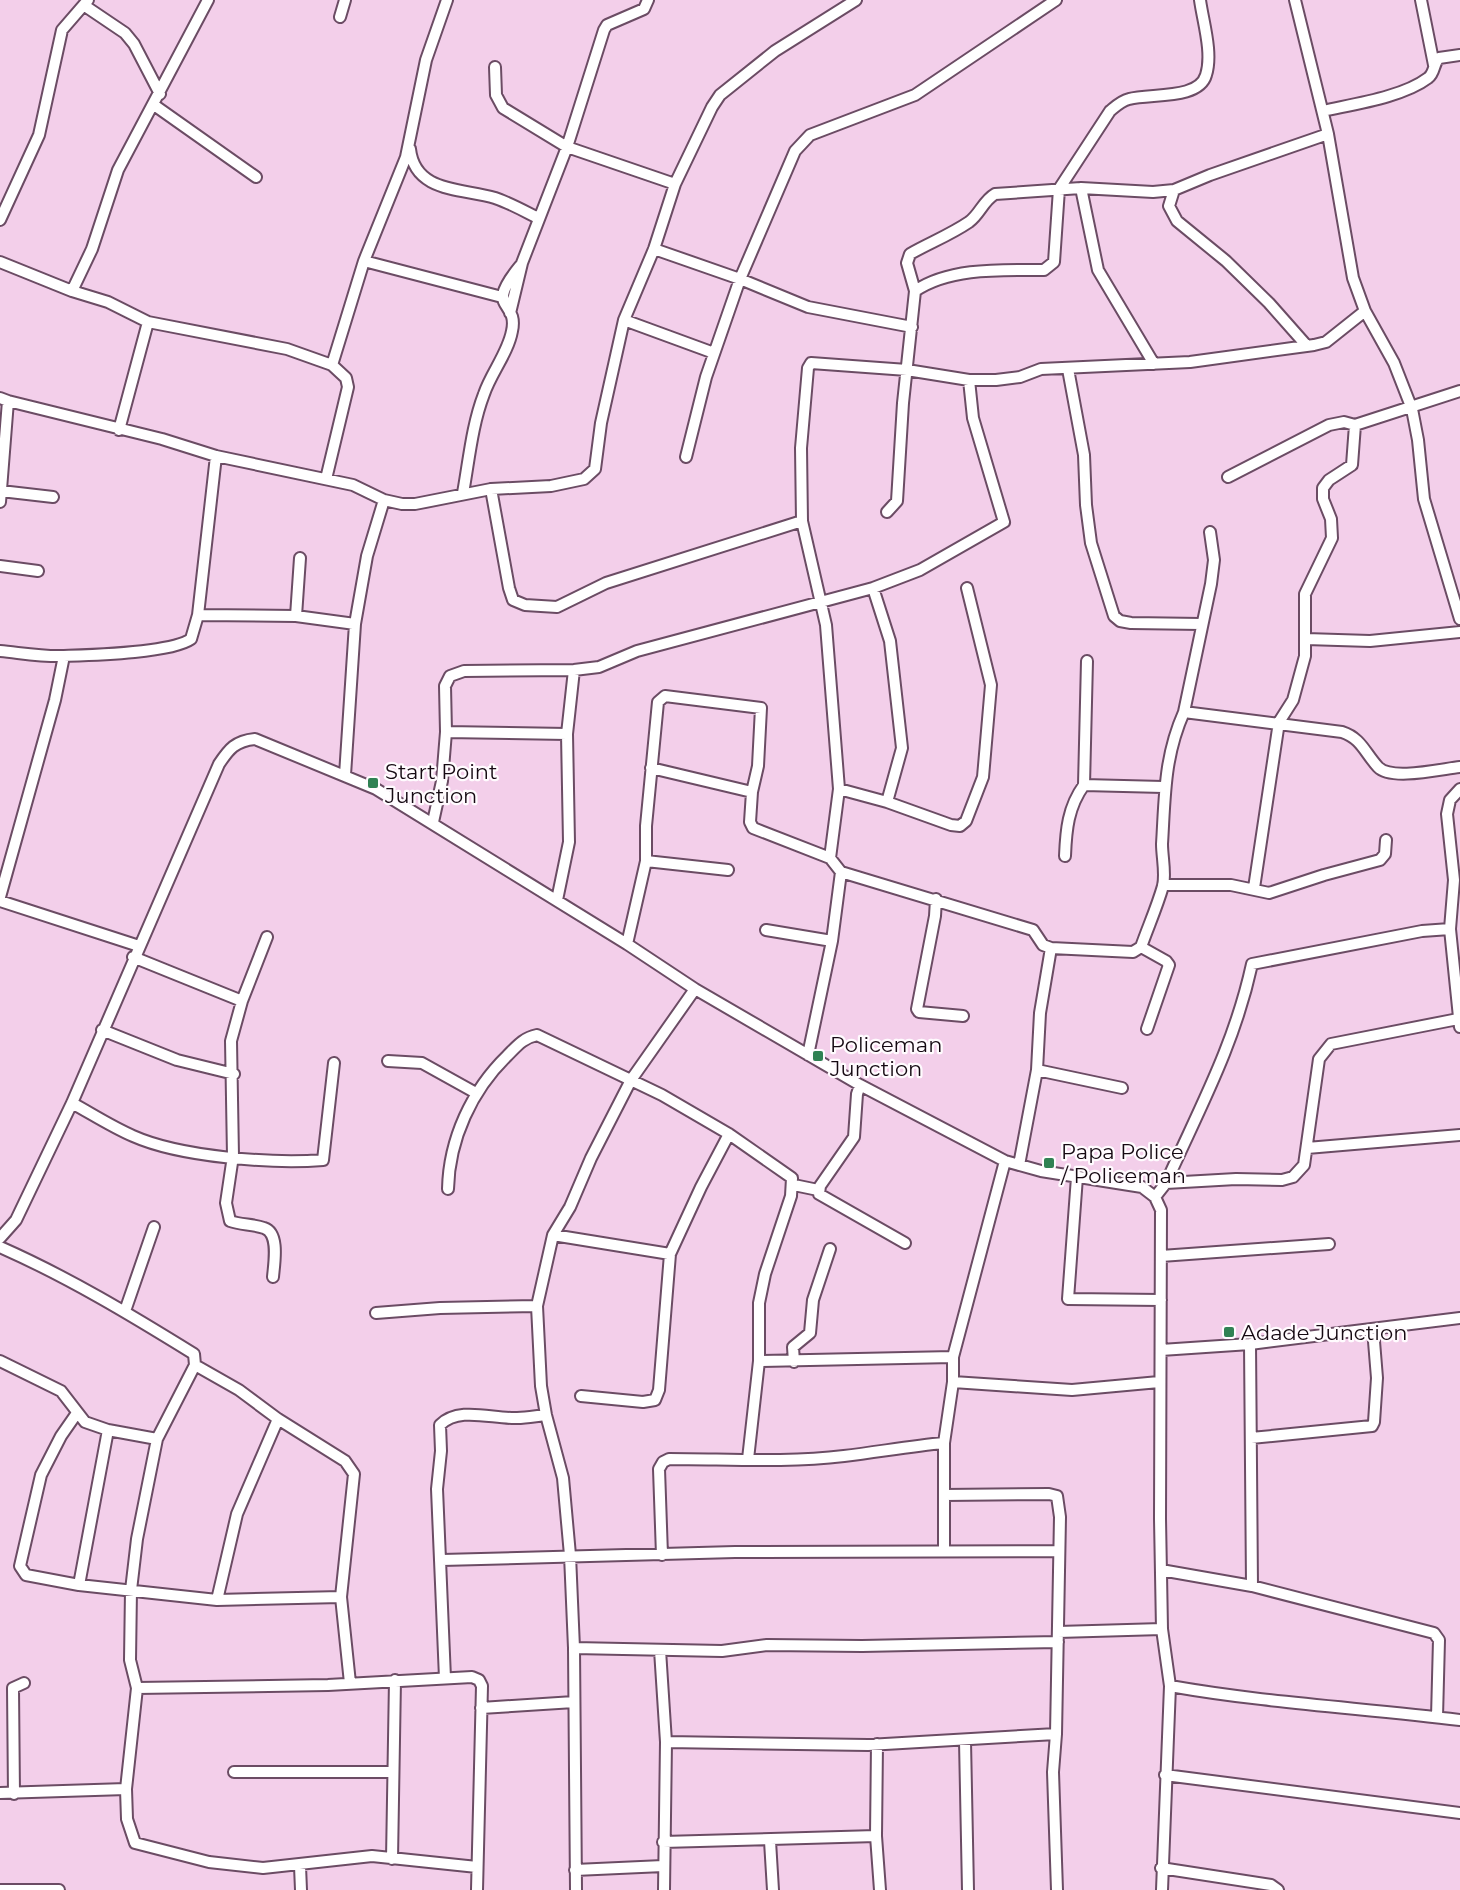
<svg xmlns="http://www.w3.org/2000/svg" width="1460" height="1890" font-family="Montserrat,sans-serif">
<rect width="100%" height="100%" fill="#f3cfea"/>
<g fill="none" stroke-linecap="round" stroke-linejoin="round">
<g stroke="#6b4c64" stroke-width="14">
<path id="minor" d="M1295,0l33,134 25,144 12,33 29,52 18,46 6,31 6,59 36,120
M1421,0l13,65
M85,6l40,27 9,11 26,50
M340,17l5,-17
M495,67l1,28 7,13 64,39 108,37
M154,105l102,72
M1323,111c31,-7 80,-14 105,-33 7,-5 5,-14 11,-20l21,-3
M410,149c5,44 52,39 85,49 15,5 29,13 43,20
M1081,188l17,82 56,94
M1174,190l-5,16 8,15 49,40 43,42 38,43
M0,220l39,-85 23,-105 26,-30
M654,249l86,30 68,28 104,20
M364,261l138,36
M0,262l72,29 36,11 40,20 139,27 45,16 14,13 2,9 -22,92
M72,291l20,-42 26,-79 90,-170
M915,291l-8,-28 3,-9c19,-11 40,-19 59,-32 11,-8 14,-21 26,-28l86,-6 72,4 21,-2 36,-15 118,-41
M510,313l12,-50 45,-116 37,-117 3,-5 37,-16 4,-9
M624,320l90,33
M332,365l32,-104 42,-104 20,-97 21,-60
M1068,369l16,86 2,50 5,38 23,73 6,5 11,2 70,1
M0,398l8,3 -8,101
M8,401l154,38 54,17 137,29 31,15 18,4h13l76,-15 60,-3 33,-7 11,-10 6,-46 23,-103 30,-71 21,-65 37,-77 8,-12 55,-44 81,-51
M119,430l29,-108
M686,457l20,-80 34,-98 55,-128 15,-16 105,-40 141,-95
M1228,477l101,-52 15,-3 11,3 105,-34
M491,489l18,99 4,12 12,5 32,2 49,-24 196,-62
M1,491l52,6
M463,493c6,-33 9,-68 21,-99 7,-21 24,-41 28,-63 7,-32 -29,-20 8,-65
M887,512l10,-11 6,-98 12,-112c35,-24 88,-21 129,-21l10,-8 5,-73 51,-78c6,-5 11,-10 19,-12 21,-6 70,1 77,-24 7,-22 -3,-53 -6,-75
M1210,532l4,28 -3,24 -27,128 158,20c19,6 23,21 36,35 13,14 63,2 82,0
M0,566l38,5
M873,588l17,53 12,107 -15,54
M198,615l98,1 59,8
M296,616l4,-58
M1306,639l64,2 90,-9
M0,651c21,2 43,6 64,5 28,-1 107,-3 127,-17l7,-24 18,-159
M446,732l121,2
M651,768l101,24 -2,30 3,6 77,30 11,14 192,58 10,15 8,3 82,4 8,-5c7,-20 16,-40 22,-61 3,-13 -1,-29 -1,-42 3,-48 2,-87 22,-132
M345,775l10,-151 12,-68 17,-56
M1084,785l3,-124
M839,789l48,13 64,23 9,1 6,-5 17,-44 8,-92 -24,-97
M1460,789l-10,11 -3,14 7,66 -4,49 10,98
M433,822l9,-41 4,-49 -1,-46 5,-10 14,-5 110,-1 25,-3 38,-16 236,-63 47,-18 84,-48 -31,-104 -4,-38
M1065,856c1,-26 3,-49 19,-71l79,2
M830,858l9,-69 -13,-164 -24,-104 -1,-73 7,-80 3,-5 96,7 62,10h27l24,-3 21,-8 149,-7 124,-17 12,-3 39,-31
M646,861l82,9
M1163,885h68l38,8 55,-18 56,-15 5,-6 1,-14
M1254,888l25,-166 14,-22 12,-44v-62l27,-56 -1,-19 -8,-20v-11l6,-8 23,-15 3,-40
M0,897l55,-197 9,-44
M936,899l-1,17 -18,93 2,3 44,4
M557,900l12,-58 -2,-108 7,-64
M0,901l139,45
M766,930l66,11
M267,937l-25,64 -11,40 2,115 -7,47 4,18c11,4 23,3 34,7 16,5 10,36 9,49
M627,944l19,-83v-35l12,-124 7,-6 96,12 -3,58 -6,26
M1141,947l25,14 3,4 -22,64
M133,957l109,44
M102,1030l75,30 57,14
M808,1055l24,-114 9,-69
M388,1061l34,2 54,30
M1037,1070l3,-57 11,-65
M860,1085l-3,9 -3,43 -34,49 -1,8 86,49
M72,1103c20,11 40,24 61,33 47,21 139,28 190,24l11,-97
M1307,1148l153,-13
M1019,1165l18,-95 85,18
M1077,1177l-9,122 93,1
M1166,1183c34,-76 68,-137 86,-219l170,-33 28,-2
M794,1185l24,5
M448,1189c1,-50 24,-99 59,-133 10,-10 16,-18 30,-21l125,60 67,39 63,44 -1,18 -26,78 -6,29v58l-11,98
M1155,1197l11,-14 70,-4 46,1 11,-3 11,-12 15,-106 12,-15 127,-25
M553,1235l117,19
M0,1238l16,-18 56,-117 147,-339c10,-15 16,-23 36,-25l121,50 251,155 68,45 165,96 145,76 36,10 101,16 13,10 6,13 -1,309 2,110 8,57 -8,204
M0,1247c68,30 131,68 194,107l1,11 -38,74 -20,100 -6,51 -1,70 7,28 -11,101 1,30 8,24 74,19 54,6 109,-12 105,11
M1161,1256l168,-12
M125,1311l29,-84
M376,1313l64,-5 97,-2
M1250,1344l2,242
M1161,1350l89,-6 210,-26
M0,1361l61,30 24,31 23,8 49,9
M759,1361l194,-4
M794,1362l-1,-15 17,-14 3,-33 17,-51
M195,1365l44,25 39,29 67,42 9,13 -13,123 9,86
M953,1382l119,8 87,-8
M581,1396l62,6 12,-2 4,-10 11,-136 31,-67 28,-53
M77,1413l-16,23 -20,39 -21,91 6,9 53,10 138,15 124,-3
M1251,1438l121,-12 2,-4 3,-44 -4,-49
M944,1495l105,-1 8,2 3,21 -4,217
M944,1550v-107l9,-61v-25l52,-196
M662,1555l-3,-86 4,-7 6,-3c59,0 117,4 175,-3 34,-4 67,-10 100,-13
M442,1560l293,-8 324,-1
M1161,1570l91,16 182,47 5,7 -2,77
M79,1585l29,-155
M217,1600l20,-86 41,-95
M1058,1632l104,-3
M574,1648l148,3 45,-6 95,1 196,-4
M660,1650l6,92 -2,148
M445,1678l-8,-189 4,-38 -1,-26c19,-19 52,-6 77,-7 10,0 19,-2 29,-3
M1170,1686c96,17 193,22 290,34
M137,1688l191,-3 144,-8 7,3 3,6 -5,204
M481,1708l93,-6
M965,1741l3,149
M666,1742l202,3 188,-11 -3,38 4,118
M877,1744l-1,92 4,54
M234,1772h158
M1165,1775l295,38
M0,1793l126,-4
M14,1794l-1,-106 11,-5
M770,1841l3,49
M663,1842l213,-6
M392,1859l3,-179
M300,1866l1,24
M1161,1868l110,17 7,5
M575,1870l88,-4
M0,1890h59
M576,1890l-2,-242 -4,-93 -7,-77 -17,-63 -5,-29 -4,-80 16,-71 17,-28 21,-49 40,-78 64,-91"/>
</g>
<use href="#minor" stroke="#fff" stroke-width="10"/>
</g>
<g fill="#308153" stroke="#fffbfe" stroke-width="2">
<rect x="367" y="777" width="12" height="12" rx="3"/>
<rect x="812" y="1050" width="12" height="12" rx="3"/>
<rect x="1043" y="1157" width="12" height="12" rx="3"/>
<rect x="1223" y="1326" width="12" height="12" rx="3"/>
</g>
<g text-anchor="middle" dominant-baseline="central" stroke-width="4.5" stroke-linejoin="round" paint-order="stroke">
<g font-size="21" fill="#150912" stroke="#fffbfe" text-anchor="start">
<text x="385" y="771">Start Point<tspan x="385" dy="24">Junction</tspan></text>
<text x="830" y="1044">Policeman<tspan x="830" dy="24">Junction</tspan></text>
<text x="1061" y="1151">Papa Police<tspan x="1061" dy="24">/ Policeman</tspan></text>
<text x="1241" y="1332">Adade Junction</text>
</g>
</g>
</svg>
